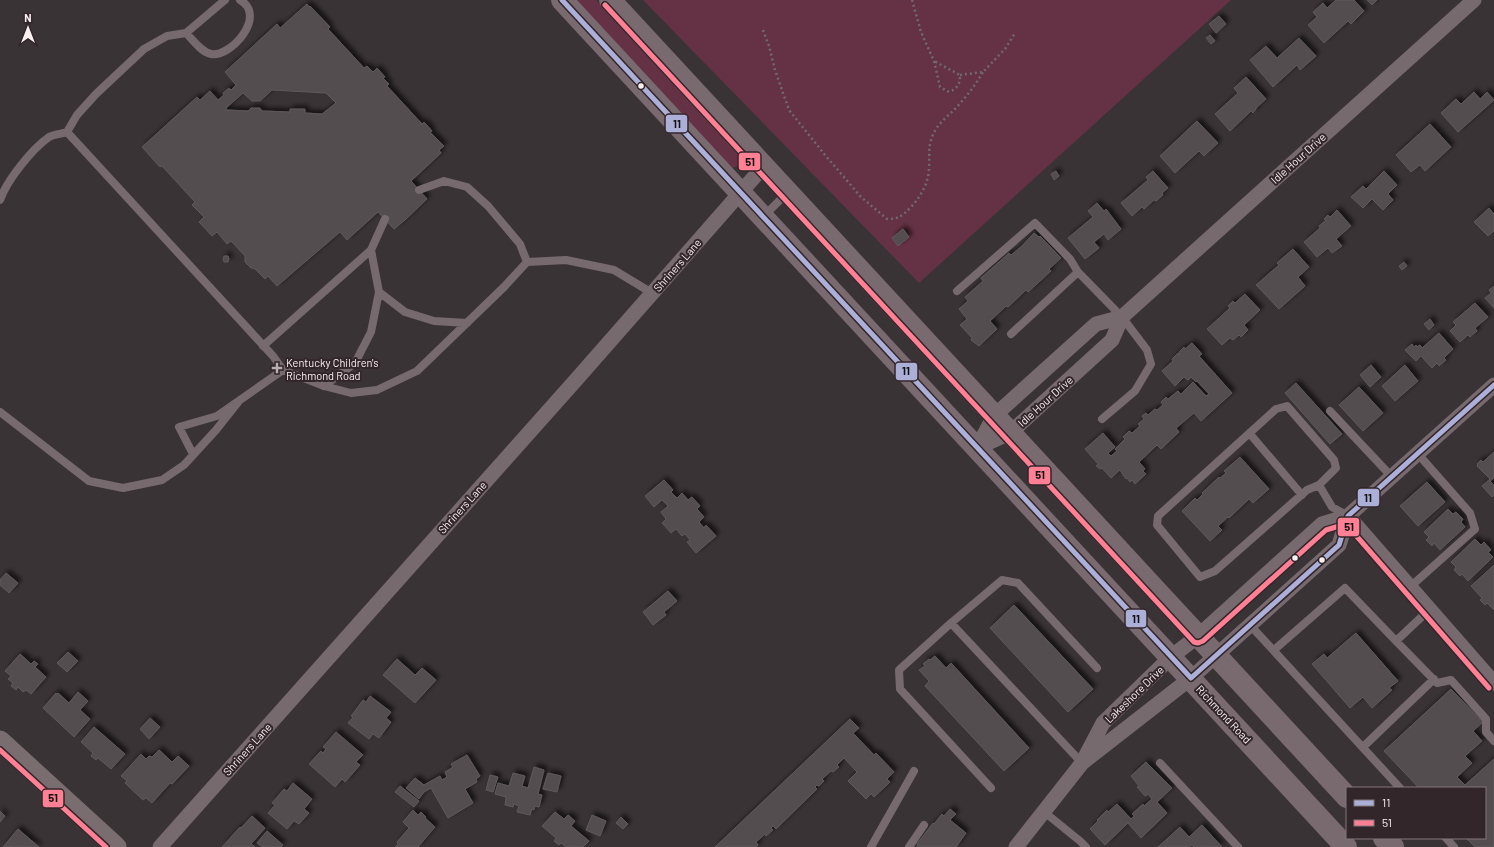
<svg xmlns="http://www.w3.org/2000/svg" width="1494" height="847" font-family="Barlow,sans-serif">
<defs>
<filter id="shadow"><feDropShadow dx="3.5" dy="-3.5" stdDeviation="2" flood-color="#0009"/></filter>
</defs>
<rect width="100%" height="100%" fill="#3a3335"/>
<path fill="#643244" d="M573,0h23l143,154 2,4v5l-5,4 -5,1z
M643,0h588l-312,283z"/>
<path fill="#534d4f" stroke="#5f595b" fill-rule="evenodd" filter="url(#shadow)" d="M1336,0h18l10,11 -13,13 -3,-3 -24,22 -16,-18 9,-8 -4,-5 10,-9 4,5z
M1367,0h10l-5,5z
M307,4l2,3 1,-1 20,21 -2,2 36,39 3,-2 6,6 4,-4 8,9 -2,1 6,6 -2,2 35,38 2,-2 8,9 -2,1 14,14 -5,4 2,3 -30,28 16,18 -22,21 -11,9 -16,-17 -31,28 -7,-8 -63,54 -9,-10 -3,3 -10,-10 -4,-1 -6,-6v-6l-14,-15 -4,3 -10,-12 -5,4 -13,-14 5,-5 -12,-12 3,-3 -33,-36 -2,1 -18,-20 55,-50 3,3 10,-9 8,9 6,-5 -1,-2 6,-5 2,2 5,-5 -11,-13 52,-48 3,4zM272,90l54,3 10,10 -14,11 -17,-1v-4h-15v3l-28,-1 -2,-3h-9l-3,3 -21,-1 -1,-2 17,-15 9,8h8z
M1219,16l7,8 -10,9 -7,-9z
M1210,35l5,6 -4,3 -5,-6z
M1299,38l17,18 -16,14 -3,-5 -24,22 -23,-27 16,-14 11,12z
M1246,77l20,22 -10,9v1l-3,4 -2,-2 -21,20 -15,-17 23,-21 -4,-5z
M1474,92l6,7 7,-7 7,8 -36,32 -17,-19 15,-14 5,5z
M1197,121l21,22 -14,13 -5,-5 -24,22 -15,-17z
M1430,124l21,23 -26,24 -5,-6 -9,7 -15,-17z
M1056,171l3,5 -5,4 -3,-6z
M1153,171l15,17 -6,5 1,2 -7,6 -2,-1 -10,9 -2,-2 -10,9 -11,-13 27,-23 -2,-3z
M1384,171l13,14 -9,9 5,6 -10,10 -11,-11 -9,9 -12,-11 12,-11 3,3z
M1097,203l7,8 2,-2 15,20 -13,11 -4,-6 -10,8 5,6 -14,11 -17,-21 25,-21 -5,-6z
M1489,208l5,6v17l-6,5 -14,-14z
M1337,210l14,16 -15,13 6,7 -10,7 -4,-5 -11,9 -13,-15 16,-14 -1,-2 7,-6 -2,-1 4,-4 2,2z
M903,229l6,8 -11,9 -6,-8z
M1034,233l5,4 1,-1 21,22 -12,11 2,2 -23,21 -2,-2 -18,17 -2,-1 -16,15 7,8 -18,17 -8,-6 1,-2 -12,-13 7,-6 -8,-10 9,-8 -3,-4 18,-16 -2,-3 28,-25 2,2 11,-9z
M1293,249l16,18 -11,10 7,9 -26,23 -23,-24 23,-20 -2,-2z
M224,256h4l1,3 -1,3h-4l-1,-3z
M1404,262l3,4 -5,4 -3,-4z
M1494,286v22l-9,-10 6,-5 -2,-3z
M1245,294l15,16 -16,15 4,5 -7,7 -2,-2 -6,5 -3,-2 -8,7 -15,-16 23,-21 -2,-2 5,-5 2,2z
M1475,303l13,14 -13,11 2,3 -7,6 -2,-2 -8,7 -10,-11 6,-6 -3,-3z
M1430,319l4,6 -5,5 -5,-6z
M1439,333l14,16 -9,9 2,2 -7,6 -2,-3 -5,5 -11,-12 -5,5 -11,-11 7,-6 2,3 2,-2 1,2 3,-2 2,3z
M1192,343l10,11 -3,2 33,37 -31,28 -7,-8 -18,15 3,4 -18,17 -4,-4 -18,17 6,7 -2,2 3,3 -11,10 -3,-4 -2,2 -3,-4 -1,1 -6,-9 -9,8 -9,-10 -2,1 -4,-3 2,-2 -13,-15 18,-16 12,14 -7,6 3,3 6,-5 -2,-2 10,-10 -2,-2 6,-6 3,2 8,-7 -2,-2 6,-5 -2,-3 4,-3 2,2 7,-6 2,1 6,-5 -2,-3 5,-5 2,2 10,-8 3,3 12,-12 13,14 3,-2 -12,-13 -1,1 -5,-5 -3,3 -4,-3 -9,9 -13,-15 11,-10 -1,-2 6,-6 1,2 1,-1 -1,-2 5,-5 1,2z
M1371,365l10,12 -11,10 -10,-12z
M1405,365l13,16 -23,20 -13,-15z
M1296,383l46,51 -12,10 -45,-51z
M1359,387l24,26 -20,18 -24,-26z
M1494,452v26l-4,3 4,4v10l-2,2 -10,-11 8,-7 -13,-13 1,-1 -1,-1 4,-4 2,2z
M1240,457l29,32 -16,14 -4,-4 -20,19 -1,-1 -10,9 4,4 -12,11 -28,-30 13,-13 2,2 6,-6 -1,-1 17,-16 1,1 6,-5 -2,-2z
M664,480l9,10 -2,2 6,6 5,-5 6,7 4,-3 8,9 -3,3 7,8 -5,5 5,6 2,-3 10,11 -20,17 -9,-11 3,-2 -5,-6 -3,2 -6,-7 -5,4 -9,-10 4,-4 -5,-7 7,-6 -6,-6 -8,7 -9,-11z
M1427,482l18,20 -27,24 -18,-20z
M1448,509l5,5 3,-2 7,7 -2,3 4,5 -25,23 -6,-7 -2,3 -6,-6 3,-3 -5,-5z
M1475,539l6,6 3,-3 7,8 -3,2 5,5 -25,24 -6,-7 -2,2 -6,-6 2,-3 -5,-5z
M1494,565v45l-7,-7 -2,2 -5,-5 2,-2 -11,-12z
M6,573l12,10 -9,10 -9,-8v-5z
M668,591l9,10 -13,11 2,3 -13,10 -10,-13z
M1014,605l79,84 -25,23 -78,-84z
M1356,633l42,48 -9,7 3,2 -20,18 -9,-11 -13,11 -38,-44 12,-10 3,4z
M68,652l10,9 -11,11 -10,-9z
M20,654l11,10 3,-3 4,3 -3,3 11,10 -15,17 -5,-4 -3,2 -5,-5 -2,3 -5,-4 2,-3 -5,-4 3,-3 -6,-5z
M935,656l11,12 5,-5 78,85 -25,23 -79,-85 4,-5 -10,-11 6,-4 -2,-2 6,-5 1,1z
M397,659l18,16 7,-7 14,12 -21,23 -32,-28z
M1451,689l32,33 -10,9 9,10 -17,15 7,7 -15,14 8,8 29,-26v88h-19l-9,-9h19v-50h-66l-35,-37z
M78,692l10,9 -8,9 10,9 -16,18 -31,-29 13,-15 1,1 1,-1 11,10z
M370,696l21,16 -5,6 5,4 -12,16 -6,-4 -4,5 -21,-16 5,-6 -2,-1 12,-16 3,2z
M150,718l10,9 -11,12 -9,-10z
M850,719l9,9 -6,5 21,22 2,-2 18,19 -7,7 3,3 -16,15 -3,-3 -5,5 -18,-18 9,-9 -13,-14 -7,7 2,2 -6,5 -2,-1 -9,8 2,2 -5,5 -2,-1 -2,2 2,2 -41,40 -3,-3 -2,2 2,2 -7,6 -1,-2 -9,8 2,3 -2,2h-41z
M94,727l31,27 -14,15 -13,-11 -2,2 -5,-4 2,-3 -12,-11z
M336,732l27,23 -7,7 4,3 -15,17 -3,-3 -7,8 -26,-23 12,-13 2,2 3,-4 -3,-2z
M159,750l13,12 6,-6 11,10 -17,18 -2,-1 -18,20 -6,-5 -3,2 -18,-17 2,-2 -6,-5 20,-22 5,5 3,-3 3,1z
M467,755l13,21 -4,3 1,3 -12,7 8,14 -25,15 -17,-30 -7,4 -5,7 -13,-11 9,-10 9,7 16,-9 2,4 5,-3 -2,-5 8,-5 -2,-3z
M1146,762l26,26 -15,14 10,11 -26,25 -13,-15 -23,22 -15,-16 8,-8 -1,-1 10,-10 1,2 9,-8 14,15 3,-3 -2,-2 11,-10 1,2 8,-7 -4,-5 -3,2 -8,-9 2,-1 -8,-10z
M534,767l10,3 -6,24 4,1 -3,12 -4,-1 -1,4 -2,-1 -2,6 -13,-3 2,-6 -5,-2 -1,3 -8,-2 1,-8 -11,-3 3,-11 11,3 4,-13 12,3 -3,10 6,2z
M548,773l13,3 -4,16 -14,-3z
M490,775l8,2 -5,15 -7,-2z
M293,783l19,16 -8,10 5,4 -10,11 -5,-3 -7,8 -19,-16 7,-8 -3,-2 12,-14 3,2z
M400,786l19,15 -5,6 -19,-15z
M950,809l6,5 -6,6 16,13 -10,14h-40l2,-2 -1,-1 16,-21 1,1 8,-10 2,2z
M413,810l5,5 3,-3 5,5 -1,1 10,9 -17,20h-23l3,-3 -1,-2 12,-14 -6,-6z
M0,811l5,5 -5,6z
M555,812l9,7 4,-4 7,6 -4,5 18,15 -6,6h-17l-5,-4 -2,2 -5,-4 2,-3 -14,-12z
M592,815l14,6 -6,15 -14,-6z
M252,816l13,12 -14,16 4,3h-33l18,-20 1,1z
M621,817l7,7 -5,5 -7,-6z
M1202,825l20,22h-28l-2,-2 -3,2h-31l22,-20 9,10z
M18,829l21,18h-36z
M267,831l16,14 -2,2h-19l-5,-4z"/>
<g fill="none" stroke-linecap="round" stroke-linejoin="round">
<path stroke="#72696b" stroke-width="2.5" stroke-dasharray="2 3" stroke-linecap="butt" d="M912,0l9,32 13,29 6,26 9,5c9,-4 11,-8 11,-17l-26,-14
M763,30l6,16 6,24 14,40 36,45 36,42 26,22c12,0 15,-3 23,-11 11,-11 19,-26 19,-41 1,-16 -2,-23 7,-38 5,-8 13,-14 19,-20 11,-12 20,-23 28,-37
M960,75l23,-3 22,-23 10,-16"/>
<path stroke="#766a6e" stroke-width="8" d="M186,33c7,7 15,19 25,21 19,4 57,-38 29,-54
M67,132l10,-17 19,-21 48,-45 23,-13 19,-3 39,-33
M419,190l25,-9 23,6 21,19 32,38 7,18
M0,200c7,-20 32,-51 49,-63 5,-3 13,-3 18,-5l206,224 10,14 41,16 27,7 26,-3 40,-19 87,-84 23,-25 39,-2 48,10 38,23
M764,216l23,-23
M957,291l78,-68 35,36 8,13
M379,292l26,20 29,9 33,2
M1011,334l67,-62 44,45 25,33 4,14 -16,27 -33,28
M263,346l108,-96
M324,386l31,-23 16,-31 8,-40 -8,-42 14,-31
M1330,411l62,66
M0,412l89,69 34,7 39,-8 22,-15 32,-35 23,-29
M1250,434l52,61
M193,454l-14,-27 38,-11 66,-46
M1319,485l-12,5 -92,81 -15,6 -43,-52 1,-9 118,-107 11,-3 47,54 2,8 -17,17 13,22 16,9
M1410,587l65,-58 -5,-16 -52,-59
M1430,609l-34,32 41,42 14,-3 35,39v13l8,9
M951,623l-52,47 1,19 91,99
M1250,625l150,163
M1274,650l71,-62 51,53
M1363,747l71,-68
M1082,763l-131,-140 51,-43 16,3 79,85
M1160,763l78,84
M1043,811l37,30 6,6
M1446,838l8,9
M871,847l43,-76
M909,847l15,-22"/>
<path stroke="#766a6e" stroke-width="15" d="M977,448l33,-15 102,-93 10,-23 352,-317
M977,448l17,-32 102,-92 26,-7
M1348,516l146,167
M1082,763l21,-40 68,-66 27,-21 124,-112 26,-8 146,-131
M160,847l415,-466 188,-214
M1016,847l66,-84 109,-85 148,-133 9,-29"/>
<path stroke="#7a6d70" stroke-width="21" d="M0,741l116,106"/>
<path stroke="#786a6e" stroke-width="22" d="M562,0l784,847
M610,0l737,797
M1384,838l9,9"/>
<g stroke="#33262a" stroke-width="8">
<path id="bus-1" d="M562,0l629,678 148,-133 9,-29 146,-131"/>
</g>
<g stroke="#33262a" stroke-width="8">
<path id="bus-2" d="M605,5l589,637 4,1 5,-2 123,-111 20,-6 143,164
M0,750l106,97"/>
</g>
<use href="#bus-1" stroke="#acafd7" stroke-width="5"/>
<use href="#bus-2" stroke="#ff8095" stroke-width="5"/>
</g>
<g fill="#f9f0f2" stroke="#33262a" stroke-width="1.5">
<circle cx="641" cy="86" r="3.5"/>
<circle cx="1295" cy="558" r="3.5"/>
<circle cx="1322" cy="560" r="3.5"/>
</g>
<path fill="#b6aeb0" stroke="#33262a" stroke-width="1.5" d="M275 362h4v4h4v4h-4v4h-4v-4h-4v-4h4z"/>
<g text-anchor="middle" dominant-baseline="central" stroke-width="4" stroke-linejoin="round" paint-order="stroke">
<g font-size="11" fill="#f9f0f2" stroke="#33262a">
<text transform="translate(1298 158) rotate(-42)">Idle Hour Drive</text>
<text transform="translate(677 265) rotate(-49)">Shriners Lane</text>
<text transform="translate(1045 401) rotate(-42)">Idle Hour Drive</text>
<text transform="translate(462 507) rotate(-48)">Shriners Lane</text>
<text transform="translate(1134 694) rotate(-44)">Lakeshore Drive</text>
<text transform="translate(1224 714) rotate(47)">Richmond Road</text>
<text transform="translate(247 749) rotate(-48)">Shriners Lane</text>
</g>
<g font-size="11" fill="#f9f0f2" stroke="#33262a" text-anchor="start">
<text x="286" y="362">Kentucky Children's<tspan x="286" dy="13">Richmond Road</tspan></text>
</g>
</g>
<g stroke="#33262a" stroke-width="1.5">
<rect x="665" y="114" width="23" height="19" rx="4" fill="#acafd7"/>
<rect x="738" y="152" width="23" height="19" rx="4" fill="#ff8095"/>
<rect x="895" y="362" width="23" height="19" rx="4" fill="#acafd7"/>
<rect x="1028" y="466" width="23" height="19" rx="4" fill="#ff8095"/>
<rect x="1357" y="488" width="23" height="19" rx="4" fill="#acafd7"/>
<rect x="1337" y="517" width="23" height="20" rx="4" fill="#ff8095"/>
<rect x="1125" y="609" width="22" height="19" rx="4" fill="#acafd7"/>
<rect x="42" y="789" width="22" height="19" rx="4" fill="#ff8095"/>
</g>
<g font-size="11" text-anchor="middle" font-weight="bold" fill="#111">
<text x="677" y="128">11</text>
<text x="750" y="166">51</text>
<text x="906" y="375">11</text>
<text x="1040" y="479">51</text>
<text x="1368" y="502">11</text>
<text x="1349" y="531">51</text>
<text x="1136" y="623">11</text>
<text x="53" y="802">51</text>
</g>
<rect x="1346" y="787" width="140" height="52" fill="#33262a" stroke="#82777a"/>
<rect x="1354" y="800" width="20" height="6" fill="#acafd7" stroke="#82777a"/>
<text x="1382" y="807" font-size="12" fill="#f9f0f2">11</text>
<rect x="1354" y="820" width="20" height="6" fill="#ff8095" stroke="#82777a"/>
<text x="1382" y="827" font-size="12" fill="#f9f0f2">51</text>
<g transform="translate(28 28)" stroke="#33262a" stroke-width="3" paint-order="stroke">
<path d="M0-3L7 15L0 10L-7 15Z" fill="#f9f0f2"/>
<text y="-6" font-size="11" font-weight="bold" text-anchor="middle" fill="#f9f0f2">N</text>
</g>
</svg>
